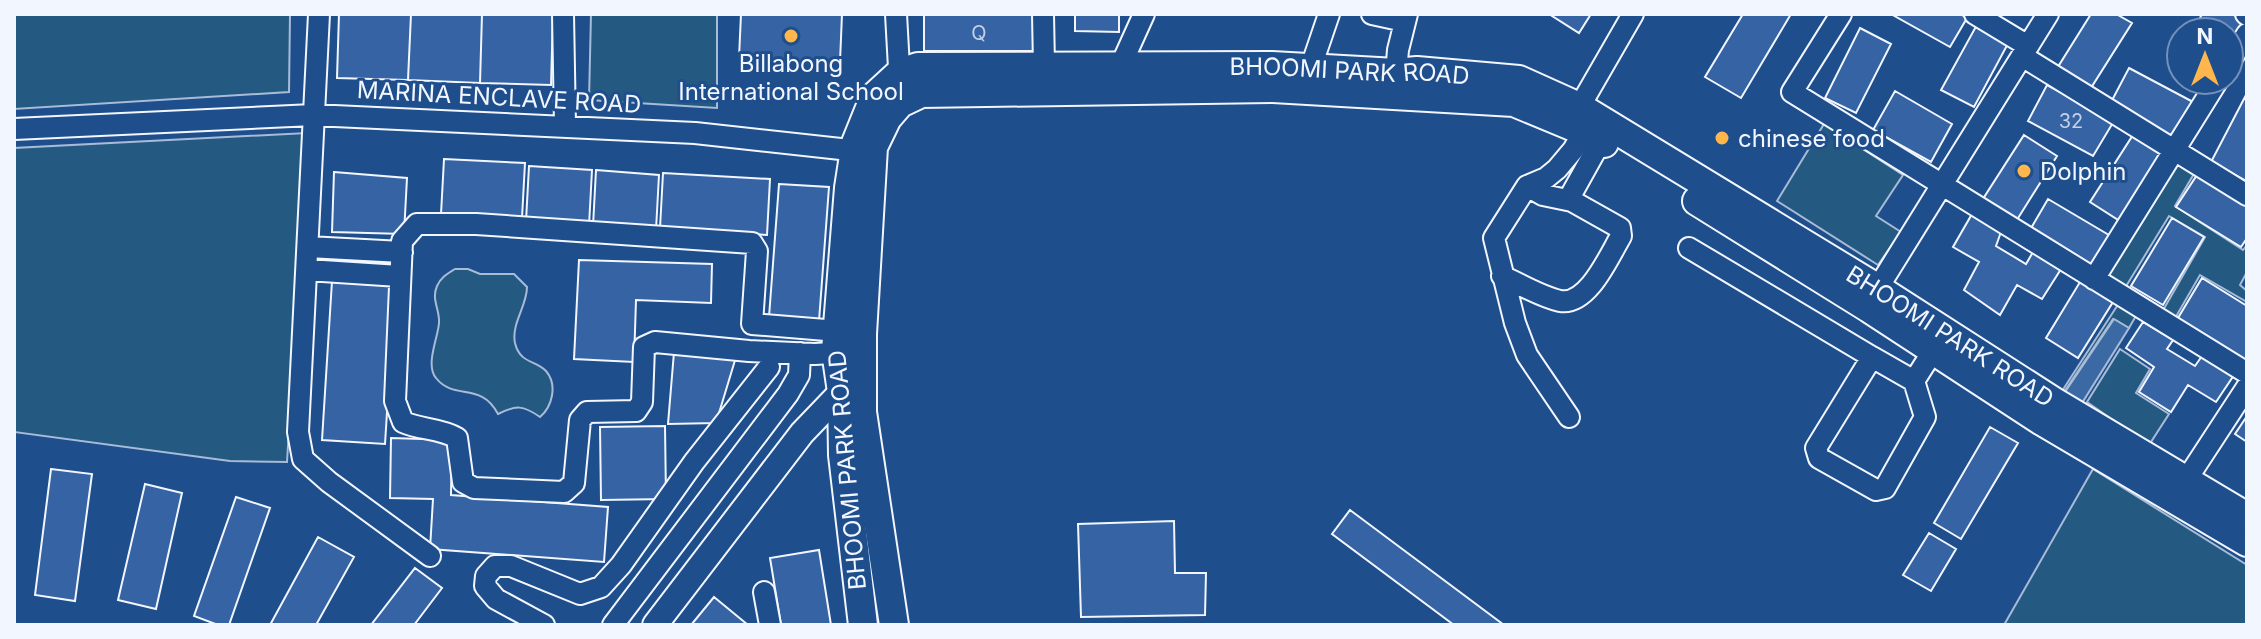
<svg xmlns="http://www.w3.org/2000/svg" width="2261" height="639" font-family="Inter,sans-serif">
<rect width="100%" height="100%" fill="#1f4e8c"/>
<path fill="#245a82" stroke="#a8bbd7" stroke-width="2" d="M14,14h276l-1,78 -275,17z
M591,14h126v94l-128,-8z
M1824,124l79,51 -27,41 25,16 -23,33 -101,-64z
M307,133l-20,329 -57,-1 -216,-29v-284z
M2178,162l17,10 -20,34 68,44 4,-5v27l-7,13 7,6v11l-47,-27 -26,45 -12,-8 43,-75 -36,-21 -44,72 -18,-11z
M455,269h13l12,5h34l13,13c0,19 -16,37 -12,56 5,21 21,17 31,28 12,14 6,36 -6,46 -17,-12 -24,-12 -42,-3 -17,-33 -44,-13 -62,-36 -11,-13 2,-40 3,-55 1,-14 -8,-23 -2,-37 4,-9 10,-12 18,-17z
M2119,303l18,11 -8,14 -16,-9 -49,73 -2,-1z
M2120,349l30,20 -14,24 33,21 -20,31 -62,-43z
M2093,469l154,96v60h-243z"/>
<path fill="#3b69a3" stroke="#a8bbd7" stroke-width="2" d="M2114,319l15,9 -47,75 -17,-11z"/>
<path fill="#3563a3" stroke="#f2f6ff" stroke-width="2" d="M339,14h72l-3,66 -71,-2z
M411,14h71l-2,69 -72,-3z
M482,14h71l-2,71 -71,-2z
M741,14h101l-2,48 -101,-4z
M924,14h111v37h-111z
M1075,14h44v18l-44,-1z
M1549,14h42l-12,19z
M1743,14h48l-50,84 -36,-21z
M1891,14h69l7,4 -17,29z
M2091,14h25l16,9 -43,68 -33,-21z
M2202,14h30l12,6 -15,29v-17h-36z
M1979,21l32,17 -37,69 -33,-17z
M1860,28l31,16 -35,69 -31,-15z
M2129,68l66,35 -19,36 -66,-35z
M2047,85l67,36 -21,35 -65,-35z
M1895,91l57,33 -21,38 -58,-32z
M2246,95l1,84 -1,2 -35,-19z
M2024,135l33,21 -42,67 -34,-21z
M2133,135l33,21 -43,67 -33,-21z
M444,159l81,4 -3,55 -81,-4z
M529,166l63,4 -3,56 -63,-5z
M596,170l63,5 -3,55 -63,-4z
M334,172l73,6 -3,56 -72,-2z
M663,173l107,6 -3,56 -107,-7z
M2197,175l50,32v31l-6,9 -65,-40z
M779,184l50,3 -10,134 -50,-4z
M2048,199l66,39 -18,30 -66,-38z
M1972,214l29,18 -5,14 30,18 7,-12 28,17 -19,30 -25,-14 -17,30 -36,-25 15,-28 -26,-15z
M2172,218l32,19 -41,68 -32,-19z
M579,260l133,4 -1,39 -75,-3 -2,62 -60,-3z
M2202,278l45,28v51l-2,4 -67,-43z
M332,281l63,4 -10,159 -63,-4z
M2080,282l33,20 -35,56 -32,-20z
M2143,322l30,18 -6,9 28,17 7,-10 32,19 -18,27 -28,-17 -17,27 -32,-20 15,-25 -28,-19z
M674,352l62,5 -20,66 -48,1z
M2247,416v26l-12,-8z
M665,426l1,73 -65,1 -1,-73z
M1990,427l28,16 -57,96 -27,-16z
M391,438l61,2 -1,55 157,12 -4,55 -174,-13 3,-50 -43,-1z
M51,469l41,5 -17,127 -40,-6z
M145,484l37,9 -26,116 -38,-9z
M236,497l34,11 -41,117h-11l-24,-9z
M1350,510l154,115h-50l-122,-91z
M1174,521l1,52h31l-1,42 -124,2 -3,-93z
M1929,533l27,16 -25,42 -28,-16z
M318,537l36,20 -38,68h-46z
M819,550l12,75h-50l-11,-67z
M415,568l27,20 -28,37h-43z
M714,597l34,28h-57z"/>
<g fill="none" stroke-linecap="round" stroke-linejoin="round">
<g stroke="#f2f6ff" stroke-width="24">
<path id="minor" d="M319,14l-21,418 5,27 26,23 101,74
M563,14l2,111
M896,14l4,72
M1043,14l1,52
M1372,14l32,7
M1841,14l-49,78 455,281
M1975,14l53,32
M2246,14l1,1
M2022,56l225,139
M2229,63l18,-29
M1116,76l28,-62
M1310,79l1,-12 18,-53
M1395,86l3,-36 9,-36
M1573,118l60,-104
M14,129l299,-14 382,18 173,19
M1527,186l16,9 29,6
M308,247l94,5
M1689,248l183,109
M307,270l92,6
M1502,276c18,8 39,21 58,25 28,5 49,-45 61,-65l-1,-8 -48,-27v-8l35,-63
M2094,279l124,-199
M1871,299l177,-285
M849,352l-34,2 -66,-3 -94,-9 -11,5 -2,55 -6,9 -49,1 -7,8 -6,63 -10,9 -90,-4 -11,-6 -6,-44c-17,-10 -36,-8 -54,-16l-8,-21 7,-160 15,-17h59l276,19 5,8 -5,73 98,8
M1914,381l-42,-24 -56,91 3,10 57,32 9,-2 40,-71 -11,-36 26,-41
M1569,417l-42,-62 -12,-32 -21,-85 33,-52 19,-8 11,-9 16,-19 17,-29
M2179,491l68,-104
M764,592l6,33
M544,625l-48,-26 -11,-13 1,-10 9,-10h16l69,28 21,-7 20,-22 73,-103 75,-95
M613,625l175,-231 11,-19 1,-22"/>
</g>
<g stroke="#f2f6ff" stroke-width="28">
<path id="tertiary" d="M655,625l147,-192 47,-49"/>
</g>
<g stroke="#f2f6ff" stroke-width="32">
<g id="secondary">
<path d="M1697,201l172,107 173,113 205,121"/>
<path id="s1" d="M863,625l-20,-170 -1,-63 -6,-41 13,-163 7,-45 19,-47 25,-23 18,-6 354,-1 124,7 21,-2 102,9 60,27 299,182 176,113 193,115"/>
<path d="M894,625l-32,-213v-78l11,-187 14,-29 13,-15 21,-10 352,-5 241,14 70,29 20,12"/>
</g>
</g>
<use href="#minor" stroke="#1f4e8c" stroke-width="20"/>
<use href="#tertiary" stroke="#1f4e8c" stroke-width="24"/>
<use href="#secondary" stroke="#1f4e8c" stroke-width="28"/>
</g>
<g fill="#ffb74d" stroke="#1f4e8c" stroke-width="3">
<circle cx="791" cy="36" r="8"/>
<circle cx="1722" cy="138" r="8"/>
<circle cx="2024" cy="171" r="8"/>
</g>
<g text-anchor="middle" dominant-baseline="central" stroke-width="6" stroke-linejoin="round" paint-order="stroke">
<g font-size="20" fill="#c3d1e8">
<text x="979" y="33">Q</text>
<text x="2071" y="121">32</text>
</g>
<g font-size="24" fill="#f2f6ff" stroke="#1f4e8c" text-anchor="start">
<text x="791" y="63" text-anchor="middle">Billabong<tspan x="791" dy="28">International School</tspan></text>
<text x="1738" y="138">chinese food</text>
<text x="2040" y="171">Dolphin</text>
</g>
<g font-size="24" fill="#f2f6ff" stroke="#1f4e8c">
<text stroke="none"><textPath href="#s1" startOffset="1020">BHOOMI PARK ROAD</textPath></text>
<text transform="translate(499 97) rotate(3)">MARINA ENCLAVE ROAD</text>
<text stroke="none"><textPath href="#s1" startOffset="1692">BHOOMI PARK ROAD</textPath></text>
<text transform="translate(847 470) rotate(-95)">BHOOMI PARK ROAD</text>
</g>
</g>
<rect width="2261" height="639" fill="none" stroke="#f2f6ff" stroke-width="32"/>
<g transform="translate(2205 56)"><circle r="38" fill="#1f4e8c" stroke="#7391ba" stroke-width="2"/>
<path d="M0-6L14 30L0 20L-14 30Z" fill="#ffb74d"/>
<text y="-12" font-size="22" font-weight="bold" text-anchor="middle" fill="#f2f6ff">N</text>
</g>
</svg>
